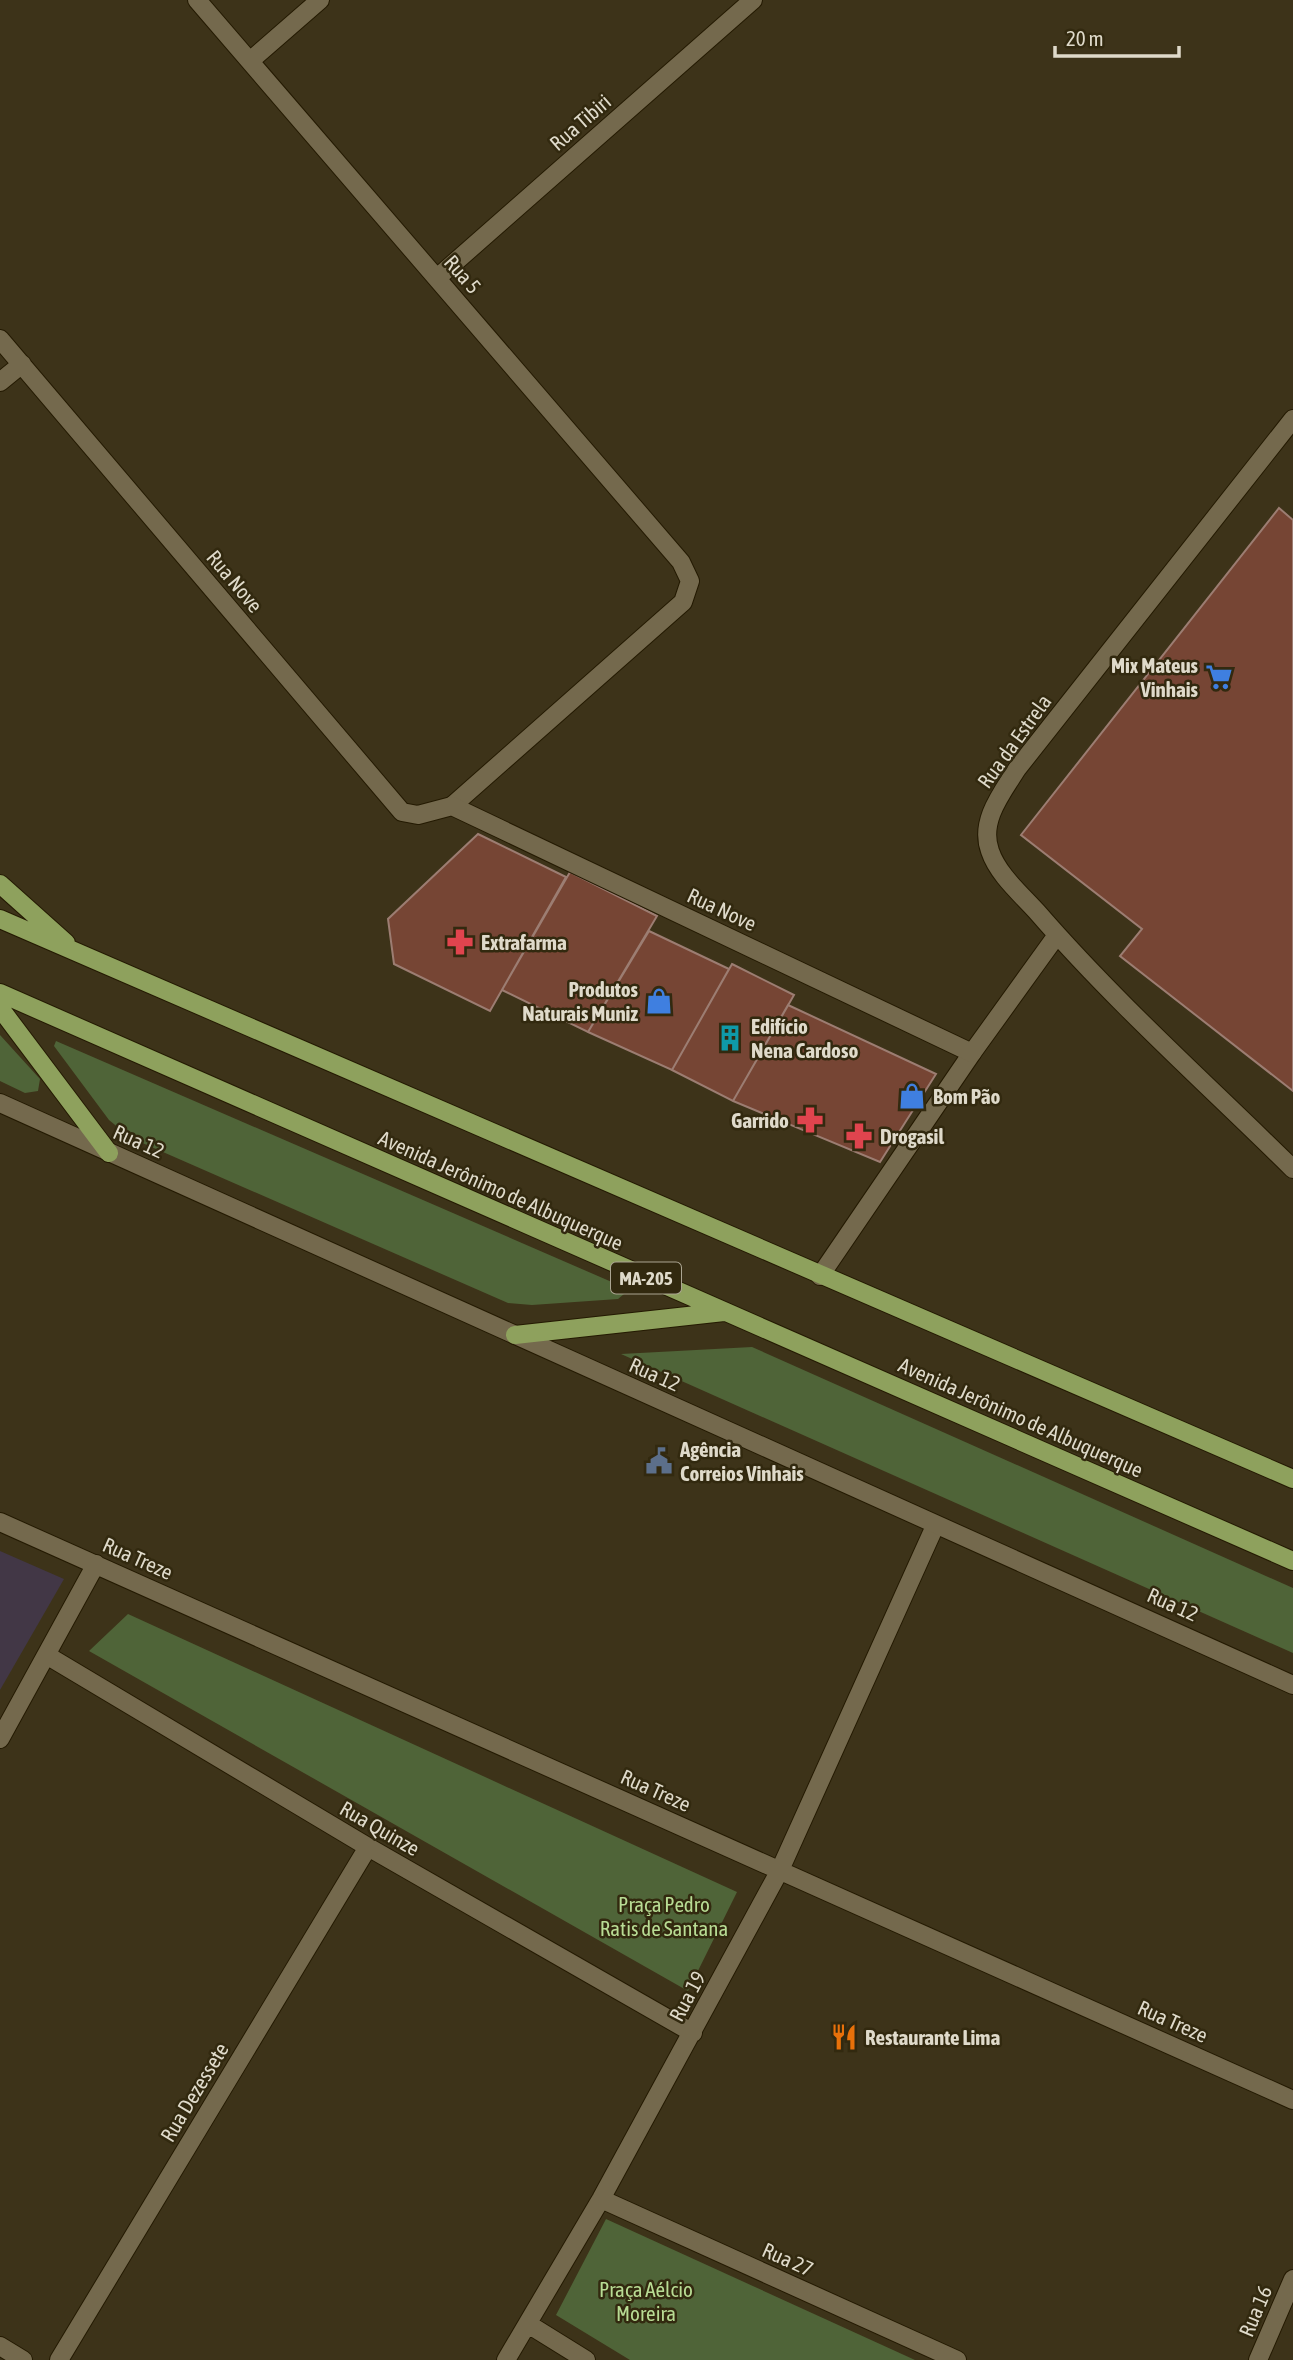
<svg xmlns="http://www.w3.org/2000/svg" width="1293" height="2360" font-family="'Asap Condensed',sans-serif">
<rect width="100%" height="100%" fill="#3d3319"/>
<path fill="#423746" d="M0,1551l64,28 -64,111z"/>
<path fill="#4f6438" d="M0,1035l40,44 -2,12 -13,2 -25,-12z
M56,1041l565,245 3,8 -6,5 -86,6 -24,-2 -377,-165 -22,-18 -55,-74z
M752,1347l541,241v65l-672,-299z
M128,1614l609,278 -49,99 -599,-340z
M606,2219l309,141h-285l-74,-45z"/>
<path fill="#764534" stroke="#9c7d72" stroke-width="2" d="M1279,508l14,12v571l-173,-135 22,-27 -121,-94z
M478,834l88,43 -76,134 -96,-47 -6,-45z
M570,872l87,44 -69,116 -86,-42z
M649,931l80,38 -57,101 -84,-38z
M732,964l62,31 -61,106 -61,-31z
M788,1005l148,69 -56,88 -147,-61z"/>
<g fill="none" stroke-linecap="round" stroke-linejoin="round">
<g stroke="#241a02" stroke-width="20">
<path id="minor" d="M197,0l484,562 9,19 -7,21 -231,204
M250,61l70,-61
M437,278l316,-278
M820,1276l152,-223
M0,1522l1293,578
M48,1656l320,191 325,186
M0,1739l96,-175
M601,2199l356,161
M528,2324l58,36
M0,2346l23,14
M59,2360l309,-513
M506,2360l95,-161 179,-329 155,-344
M1258,2360l35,-81"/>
</g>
<g stroke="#241a02" stroke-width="20">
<path id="tertiary" d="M0,339l402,473 16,3 34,-9 520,247 85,-118
M0,382l22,-18
M1293,419l-276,350c-15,24 -38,52 -27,82 8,24 32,44 48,62 79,91 170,172 255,256
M0,1103l1293,582"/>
</g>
<g stroke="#241a02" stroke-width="20">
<path id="primary" d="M0,884l66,59
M0,919l1293,560
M0,993l1293,568
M0,1008l109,145
M515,1335l209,-23"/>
</g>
<use href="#minor" stroke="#74694d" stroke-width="18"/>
<use href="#tertiary" stroke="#74694d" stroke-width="18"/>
<use href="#primary" stroke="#8ea15d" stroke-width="18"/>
</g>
<defs>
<g id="supermarket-bare" transform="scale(2.1)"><path d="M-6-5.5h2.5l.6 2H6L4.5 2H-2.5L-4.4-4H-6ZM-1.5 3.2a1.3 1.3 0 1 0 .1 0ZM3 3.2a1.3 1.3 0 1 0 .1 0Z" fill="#3f7fe0" stroke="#32290f" stroke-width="2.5" paint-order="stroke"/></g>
<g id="pharmacy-bare" transform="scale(2.1)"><path d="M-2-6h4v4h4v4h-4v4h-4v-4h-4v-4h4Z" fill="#e0444e" stroke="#32290f" stroke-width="2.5" paint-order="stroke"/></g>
<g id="shop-bare" transform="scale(2.1)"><path d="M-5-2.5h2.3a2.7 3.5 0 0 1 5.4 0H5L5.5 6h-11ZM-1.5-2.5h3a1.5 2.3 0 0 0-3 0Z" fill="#3f7fe0" stroke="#32290f" stroke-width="2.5" paint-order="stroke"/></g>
<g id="building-bare" transform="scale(2.1)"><path d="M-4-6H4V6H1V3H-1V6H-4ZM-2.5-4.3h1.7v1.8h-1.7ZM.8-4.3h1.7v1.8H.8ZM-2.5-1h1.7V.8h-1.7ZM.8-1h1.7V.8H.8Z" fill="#0f9aa8" stroke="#32290f" stroke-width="2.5" paint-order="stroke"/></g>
<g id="civic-bare" transform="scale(2.1)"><path d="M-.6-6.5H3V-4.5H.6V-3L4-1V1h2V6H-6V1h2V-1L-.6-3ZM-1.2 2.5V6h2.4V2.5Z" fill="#5c6f8a" stroke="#32290f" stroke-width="2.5" paint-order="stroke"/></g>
<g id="restaurant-bare" transform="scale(2.1)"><path d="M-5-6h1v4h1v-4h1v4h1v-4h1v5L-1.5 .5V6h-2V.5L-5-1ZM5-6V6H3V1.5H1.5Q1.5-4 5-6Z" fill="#e8710a" stroke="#32290f" stroke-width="2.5" paint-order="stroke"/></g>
</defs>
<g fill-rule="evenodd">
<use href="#supermarket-bare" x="1219" y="677"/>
<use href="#pharmacy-bare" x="460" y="942"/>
<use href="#shop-bare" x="659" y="1001"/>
<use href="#building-bare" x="730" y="1038"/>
<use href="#shop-bare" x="912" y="1096"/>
<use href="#pharmacy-bare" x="810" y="1120"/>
<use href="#pharmacy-bare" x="859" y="1136"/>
<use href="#civic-bare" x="659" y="1461"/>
<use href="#restaurant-bare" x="844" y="2037"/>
</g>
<g text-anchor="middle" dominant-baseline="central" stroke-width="5" stroke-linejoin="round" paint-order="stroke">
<rect fill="#32290f" stroke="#aba592" stroke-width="2" x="611" y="1262.5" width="70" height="31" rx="5"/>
<g font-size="19" font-weight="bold" fill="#dfdaca">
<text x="646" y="1278">MA-205</text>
</g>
<g font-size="21" fill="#dfdaca" stroke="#32290f">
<text transform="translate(580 122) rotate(-41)">Rua Tibiri</text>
<text transform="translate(463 274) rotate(49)">Rua 5</text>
<text transform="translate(235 581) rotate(50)">Rua Nove</text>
<text transform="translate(1014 741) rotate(-54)">Rua da Estrela</text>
<text transform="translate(722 909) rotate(25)">Rua Nove</text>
<text transform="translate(139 1141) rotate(24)">Rua 12</text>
<text transform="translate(501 1190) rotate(24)">Avenida Jerônimo de Albuquerque</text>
<text transform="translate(655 1374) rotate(24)">Rua 12</text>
<text transform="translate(1021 1417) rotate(24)">Avenida Jerônimo de Albuquerque</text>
<text transform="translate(138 1558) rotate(24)">Rua Treze</text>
<text transform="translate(1173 1604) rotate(24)">Rua 12</text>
<text transform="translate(656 1790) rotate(24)">Rua Treze</text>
<text transform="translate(380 1828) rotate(30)">Rua Quinze</text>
<text transform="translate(687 1996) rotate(-62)">Rua 19</text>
<text transform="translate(1173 2021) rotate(24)">Rua Treze</text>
<text transform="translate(194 2092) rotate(-59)">Rua Dezessete</text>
<text transform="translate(788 2259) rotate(24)">Rua 27</text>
<text transform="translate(1255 2311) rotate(-67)">Rua 16</text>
</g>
<g font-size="21" font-weight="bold" fill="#dfdaca" stroke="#32290f" text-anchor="start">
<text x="1198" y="665" text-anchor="end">Mix Mateus<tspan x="1198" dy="24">Vinhais</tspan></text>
<text x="481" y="942">Extrafarma</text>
<text x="638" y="989" text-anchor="end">Produtos<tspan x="638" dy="24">Naturais Muniz</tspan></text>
<text x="751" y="1026">Edifício<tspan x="751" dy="24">Nena Cardoso</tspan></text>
<text x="933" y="1096">Bom Pão</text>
<text x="789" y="1120" text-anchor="end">Garrido</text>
<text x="880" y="1136">Drogasil</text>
<text x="680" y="1449">Agência<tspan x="680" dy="24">Correios Vinhais</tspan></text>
<text x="865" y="2037">Restaurante Lima</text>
</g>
<g font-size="21" fill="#b8dc94" stroke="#32290f">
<text x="664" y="1904">Praça Pedro<tspan x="664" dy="24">Ratis de Santana</tspan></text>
<text x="646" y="2289">Praça Aélcio<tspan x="646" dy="24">Moreira</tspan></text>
</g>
</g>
<path d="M1055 46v10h124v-10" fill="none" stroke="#dfdaca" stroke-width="3.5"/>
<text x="1066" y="46" font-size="21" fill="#dfdaca" stroke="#32290f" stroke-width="5" paint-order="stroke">20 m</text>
</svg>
